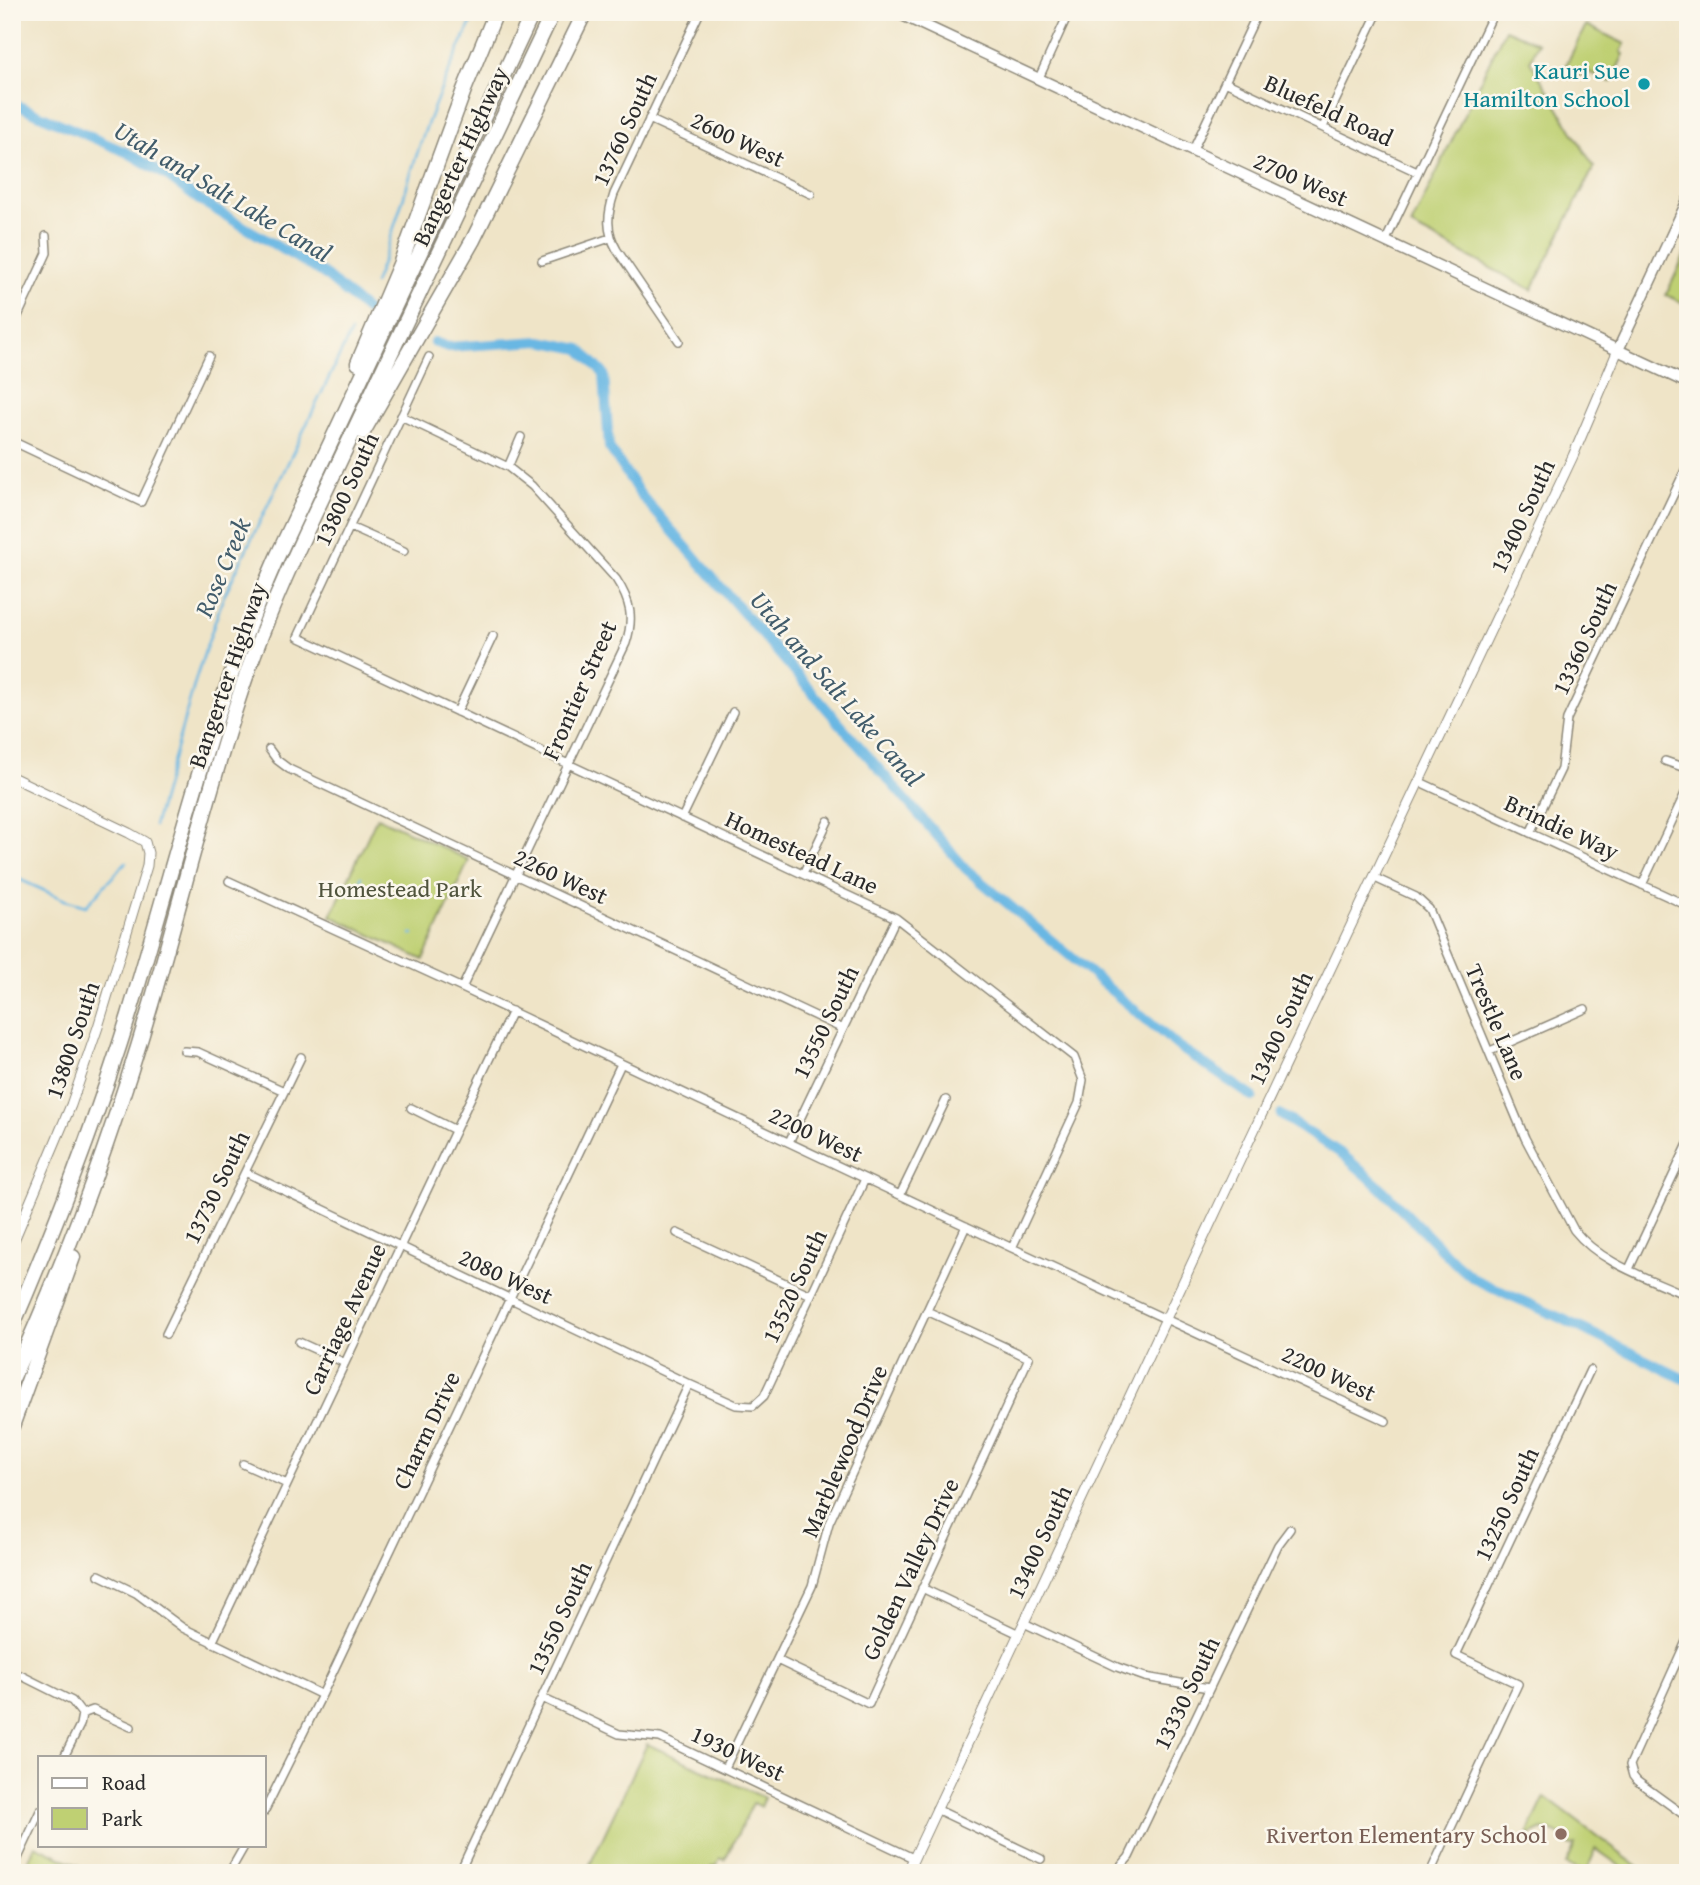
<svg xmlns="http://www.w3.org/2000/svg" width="1700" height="1885" font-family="'Gentium Book Plus',serif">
<rect width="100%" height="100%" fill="#fbf7ec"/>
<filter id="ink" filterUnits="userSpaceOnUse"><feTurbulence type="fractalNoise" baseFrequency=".0143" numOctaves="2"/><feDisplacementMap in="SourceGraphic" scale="14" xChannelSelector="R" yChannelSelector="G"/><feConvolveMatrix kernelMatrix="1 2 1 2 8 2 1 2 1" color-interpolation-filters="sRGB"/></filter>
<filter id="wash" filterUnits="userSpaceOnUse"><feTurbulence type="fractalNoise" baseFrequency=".00686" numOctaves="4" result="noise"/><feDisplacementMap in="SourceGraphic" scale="28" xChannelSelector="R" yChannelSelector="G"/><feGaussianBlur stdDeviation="1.57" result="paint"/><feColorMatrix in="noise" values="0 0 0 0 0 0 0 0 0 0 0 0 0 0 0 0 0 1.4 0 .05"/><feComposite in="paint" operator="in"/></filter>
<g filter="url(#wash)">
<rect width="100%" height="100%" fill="#efe4c7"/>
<path fill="#bfd073" stroke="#757e4f" stroke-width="2" d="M1586,25l39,19 -4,8 3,2 -13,28 -27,-12 -3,6 -17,-7z
M1505,29l33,14 -8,18 64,106 -62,123 -121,-64z
M1688,248v57l-22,-10z
M377,817l92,43 -46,100 -92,-44z
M647,1744l118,54 -4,9 -8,-4 -28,57 -5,-2 -4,9 -4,-1 -4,7h-122z
M1545,1797l101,76h-16l-34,-24 -10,23 -20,-7 9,-20 -5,1 -7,-10 -20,-7 -17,8z
M35,1845l51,24 -2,4h-32l-24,-11z"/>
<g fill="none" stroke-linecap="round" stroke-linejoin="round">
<path stroke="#69b7e3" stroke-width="2.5" d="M374,284c20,-49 32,-99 49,-148 15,-43 34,-83 53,-124
M154,826l43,-151 26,-77 128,-266
M12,876l53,24 21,6 40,-44
M361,879v-2
M411,934h2"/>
<path stroke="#69b7e3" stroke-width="10" d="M12,103l116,50 36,21 35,26 125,74 42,36
M434,342l14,5 93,-6 39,8 24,25 5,73 31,47 326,375 213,178 74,50
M1281,1115l61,39 38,33 75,76 19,16 91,41 123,61"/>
</g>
</g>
<g filter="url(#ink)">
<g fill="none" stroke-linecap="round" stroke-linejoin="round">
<g stroke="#8d8879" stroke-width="10">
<path id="minor" d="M1039,78l30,-66
M1225,82l192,90
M649,119l162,75
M1323,127l55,-115
M1192,152l66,-140
M1386,240l108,-228
M542,261l68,-23
M12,329l35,-76 -1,-17
M679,341l-62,-91c-11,-19 -10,-35 -3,-56l86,-182
M429,357l-131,280 598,281 178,139 9,23 -4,23 -67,145
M401,416l107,51 24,19 84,93c15,23 18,39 10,64l-164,345
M12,441l129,61 68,-146
M508,467l13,-30
M350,527l54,24
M457,712l36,-76
M269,749l8,11 12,9 554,260
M1665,761l23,8
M1420,782l268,124
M682,818l51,-106
M1530,833l31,-64 6,-50 121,-255
M803,874l25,-53
M1375,878l41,19 13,12 96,229 49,92c27,34 75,48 114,66
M229,881l233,107 550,260 374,173
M1642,885l46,-98
M184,1051l14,1 86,39
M1490,1051l95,-42
M411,1108l44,22
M789,1142l107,-224
M245,1172l444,212 47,21 17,1 11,-10 101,-217
M900,1195l46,-95
M677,1233l134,62
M1629,1269l59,-125
M166,1334l135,-277
M299,1342l46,21
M243,1464l44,20
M99,1575l37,18 47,35 139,67
M922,1588l97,46
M1024,1623l93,44 28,10 64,11
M1688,1637l-58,128 3,11 4,5 51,37
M212,1643l300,-632
M777,1660l92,44 160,-346 -102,-47
M12,1671l60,30 10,13 11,-4 38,17
M542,1698l77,36 41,4 253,120
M64,1757l16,-32 2,-11
M725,1768l87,-182 17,-63 137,-297
M936,1809l105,50
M264,1812l58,-117 299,-631
M462,1867l227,-483
M12,1871l28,-60
M229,1873l16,-28
M1115,1873l14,-16 149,-312 12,-16
M1430,1873l88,-189 -62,-29 134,-285"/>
</g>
<g stroke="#8d8879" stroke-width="11">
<path id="tertiary" d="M12,777l117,56 16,9 3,11 -1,13 -49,161 -27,78 -59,140
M907,1873l334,-715 332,-702 45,-106"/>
</g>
<g stroke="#8d8879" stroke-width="13">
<path id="secondary" d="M896,12l792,371
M1618,350l70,-150"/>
</g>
<g stroke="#8d8879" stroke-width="17">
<path id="motorway" d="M358,363l43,-101 63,-172 32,-78
M363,432l110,-192 112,-228
M12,1327c44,-102 84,-206 117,-312 47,-154 83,-311 148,-458l256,-545
M12,1379c56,-122 102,-249 140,-378 30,-103 55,-208 89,-310 18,-54 40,-106 64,-157l248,-522
M12,1426l61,-169"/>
</g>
<use href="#minor" stroke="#fff" stroke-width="7"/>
<use href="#tertiary" stroke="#fff" stroke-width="9"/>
<use href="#secondary" stroke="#fff" stroke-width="10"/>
<use href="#motorway" stroke="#fff" stroke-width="14"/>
</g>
</g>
<circle fill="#0f9aa8" stroke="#fbf7ec" stroke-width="2.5" cx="1644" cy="84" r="7"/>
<circle fill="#8d6e63" stroke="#fbf7ec" stroke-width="2.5" cx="1561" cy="1834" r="7"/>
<g text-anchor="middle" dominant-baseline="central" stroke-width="5" stroke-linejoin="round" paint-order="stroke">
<g font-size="24" fill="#0d838f" stroke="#fbf7ec" text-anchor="end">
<text x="1630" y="70">Kauri Sue<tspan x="1630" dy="28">Hamilton School</tspan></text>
</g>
<g font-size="24" fill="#2b2b2b" stroke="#fbf7ec">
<text transform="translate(1329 110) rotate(25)">Bluefeld Road</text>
<text transform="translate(624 129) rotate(-65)">13760 South</text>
<text transform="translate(738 139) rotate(25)">2600 West</text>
<text transform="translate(460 156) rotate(-65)">Bangerter Highway</text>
<text transform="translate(1301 179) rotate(24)">2700 West</text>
<text transform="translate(346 489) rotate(-65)">13800 South</text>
<text transform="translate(1522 516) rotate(-65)">13400 South</text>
<text transform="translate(1584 638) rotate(-65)">13360 South</text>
<text transform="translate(227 675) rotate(-71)">Bangerter Highway</text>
<text transform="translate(579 690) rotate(-66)">Frontier Street</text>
<text transform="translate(1562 827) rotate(25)">Brindie Way</text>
<text transform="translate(802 852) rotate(25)">Homestead Lane</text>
<text transform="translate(561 876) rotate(25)">2260 West</text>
<text transform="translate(825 1022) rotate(-64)">13550 South</text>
<text transform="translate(1497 1022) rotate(67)">Trestle Lane</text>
<text transform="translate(1280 1028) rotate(-65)">13400 South</text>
<text transform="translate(72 1040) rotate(-71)">13800 South</text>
<text transform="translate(816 1134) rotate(25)">2200 West</text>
<text transform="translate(216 1187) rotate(-64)">13730 South</text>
<text transform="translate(506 1276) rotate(25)">2080 West</text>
<text transform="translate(794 1286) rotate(-65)">13520 South</text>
<text transform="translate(344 1319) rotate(-65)">Carriage Avenue</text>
<text transform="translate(1329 1373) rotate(25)">2200 West</text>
<text transform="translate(426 1430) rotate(-65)">Charm Drive</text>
<text transform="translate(844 1451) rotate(-67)">Marblewood Drive</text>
<text transform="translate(1506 1504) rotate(-65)">13250 South</text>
<text transform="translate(1039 1542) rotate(-65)">13400 South</text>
<text transform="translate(910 1569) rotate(-65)">Golden Valley Drive</text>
<text transform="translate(559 1618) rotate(-65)">13550 South</text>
<text transform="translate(1186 1693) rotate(-64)">13330 South</text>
<text transform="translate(738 1753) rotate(25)">1930 West</text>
</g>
<g font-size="24" fill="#50543d" stroke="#fbf7ec">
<text x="400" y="888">Homestead Park</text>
</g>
<g font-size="24" fill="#785e54" stroke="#fbf7ec" text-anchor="end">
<text x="1547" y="1834">Riverton Elementary School</text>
</g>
<g font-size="26" font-style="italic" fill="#415c6b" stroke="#fbf7ec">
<text transform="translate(223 191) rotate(31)">Utah and Salt Lake Canal</text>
<text transform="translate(222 567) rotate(-67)">Rose Creek</text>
<text transform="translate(837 688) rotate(49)">Utah and Salt Lake Canal</text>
</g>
</g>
<rect width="1700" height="1885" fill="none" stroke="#fbf7ec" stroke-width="42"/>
<rect x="38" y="1756" width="228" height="91" fill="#fbf7ec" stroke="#a8a59f" stroke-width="2"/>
<rect x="52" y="1778" width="35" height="10" fill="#ffffff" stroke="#a8a59f" stroke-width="2"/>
<text x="102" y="1790" font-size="21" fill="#2b2b2b">Road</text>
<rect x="52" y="1808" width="35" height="21" fill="#bfd073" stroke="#a8a59f" stroke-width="2"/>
<text x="102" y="1826" font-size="21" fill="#2b2b2b">Park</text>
</svg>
